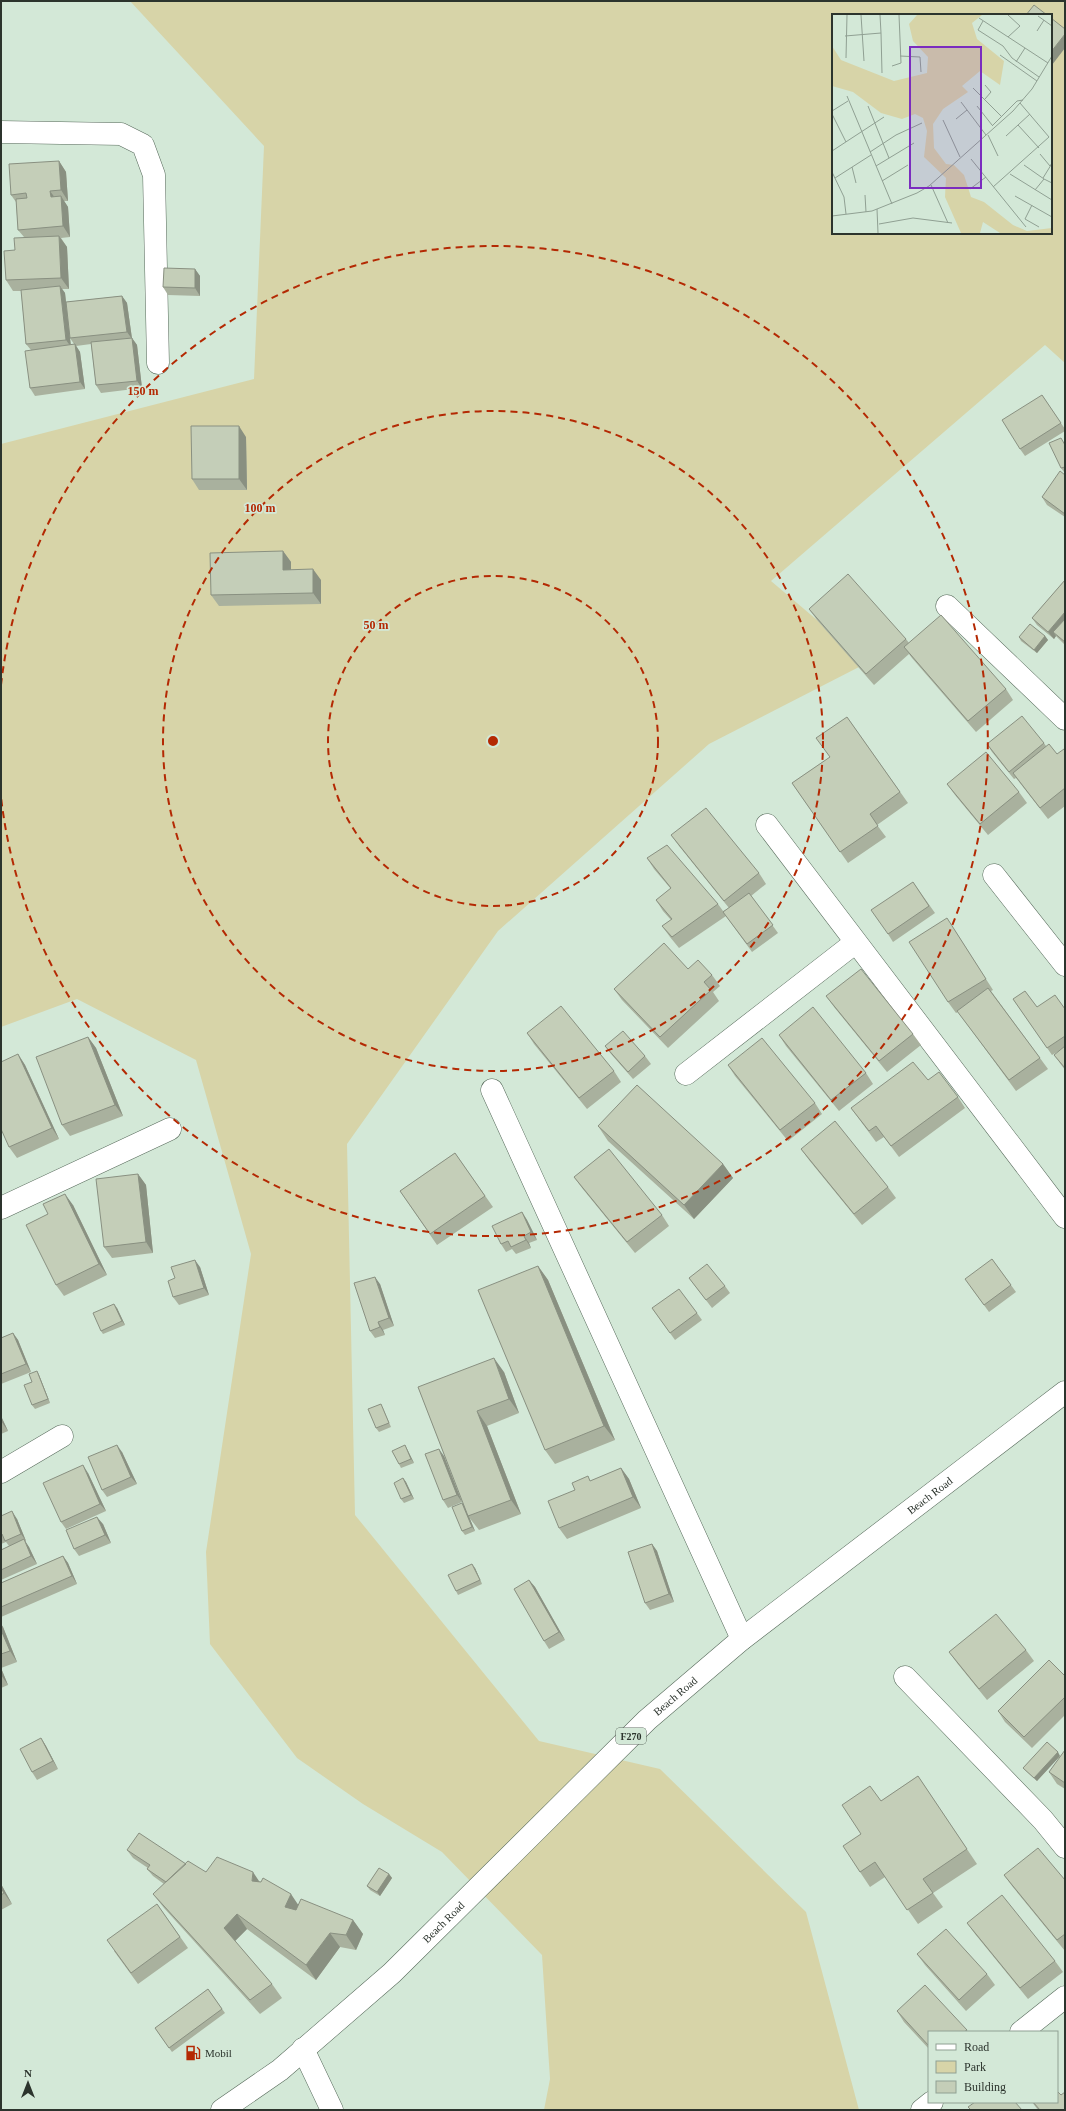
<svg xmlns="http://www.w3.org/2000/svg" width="1066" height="2111" font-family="'Times New Roman',serif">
<rect width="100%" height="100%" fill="#d3e8d7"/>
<path fill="#d7d4a8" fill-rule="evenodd" d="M130,1h935v362l-20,-18 -274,236 46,39 42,47 -150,77 -211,187 -151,213 8,371 184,226 121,28 146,143 53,198h-315l6,-31 -8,-124 -100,-103 -79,-48 -66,-46 -87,-114 -4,-92 45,-298 -55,-194 -119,-61 -76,28v-583l253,-65 10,-233zM833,15h218v218h-218z"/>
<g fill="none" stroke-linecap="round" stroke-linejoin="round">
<g stroke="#576a5b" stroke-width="23">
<path id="minor" d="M1,132l120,2 22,11 11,30 4,188
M947,606l118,113
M767,825l298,392
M994,875l71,90
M686,1074l170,-132
M492,1090l250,549
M1,1208l169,-79
M1,1472l61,-36
M905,1677l138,143 22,27
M1021,2032l44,-35
M303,2049l29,61
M922,2110l10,-8"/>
</g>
<g stroke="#576a5b" stroke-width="23">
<g id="major">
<path id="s1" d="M222,2110l58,-40 112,-97 255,-253 95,-81 323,-247"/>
</g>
</g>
<use href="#minor" stroke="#fff" stroke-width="22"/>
<use href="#major" stroke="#fff" stroke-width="22"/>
</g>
<path fill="#a9b19e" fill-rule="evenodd" d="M59,161l7,11 2,29h-4l4,6 2,30 -9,1 6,9 2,42h-7l3,4 1,9 56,-6 5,7 5,35 5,7 5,43 -41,5 -5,-8 -5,-41 -15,2 4,6 5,37 -50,7 -5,-8 1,-38 -5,-6 -5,-53h-8l-7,-11 9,-30 9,-13 -6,-7 -2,-28 -5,-7zM69,332l1,6 4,6 -3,1z
M195,269l5,7v20l-32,-1 -5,-8z
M1042,395l23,34v2l-40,25 -5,-7z
M246,437l1,53h-48l-7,-11z
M1064,441l1,2v28l-1,1 -3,-4z
M1065,475v42l-18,-12 -5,-8z
M283,551l8,11v8l30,10v24l-102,2 -8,-11z
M1065,580v65l-9,-9 -2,3 -17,-14 -5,-7z
M809,609l97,30 3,4 97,46 7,11 -37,32 -64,-74 -3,-4 -35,31 -57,-65z
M1045,636l3,4 -11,13 -16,-12 -2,-4z
M847,717l61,86 -31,22 9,12 -38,26 -56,-80 38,-26z
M1044,743l2,3 11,8 8,-3v55l-17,13 -32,-41 -2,1 -22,-27 -5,-8z
M947,784l72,8 8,11 -39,32 -33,-40z
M671,835l88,38 7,11 -15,12 27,37 -26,19 -26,-36 -47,32 -9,-11 -8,-11 9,-6 -8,-9 -7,-11 15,-11 -17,-20 -7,-11 71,46 5,7 6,-3 -50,-62z
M913,882l22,31 -42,29 -5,-8z
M954,929l39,61 -2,1 57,78 -32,22 -58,-79 -2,1 -8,-11z
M712,975l8,11 -7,6 6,9 -51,47 -46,-48 -8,-11z
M826,996l87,38 8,11 -34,27 -53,-65z
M1013,999l24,8 28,2v61l-11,-15 7,-5 -9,5z
M527,1033l87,38 7,11 -34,27 -53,-65z
M779,1035l87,38 7,11 -34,27 -53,-65z
M88,1037l8,11 27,68 -53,20 -8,-11z
M605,1046l40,10 6,8 -18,15 -22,-25z
M18,1054l7,11 34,74 -42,19 -8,-11z
M728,1065l87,38 7,11 -34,27 -53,-65z
M928,1080l30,17 7,11 -66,49 -15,-20 -8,5 -25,-34z
M598,1126l125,38 10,14 -39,41 -86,-78z
M801,1149l87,38 8,11 -34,27 -53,-65z
M455,1153l38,54 -56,38 -37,-54z
M138,1174l8,11 7,68 -41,5 -8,-11z
M574,1177l88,38 7,11 -34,27 -53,-65z
M73,1205l34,70 -43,21 -8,-11z
M522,1212l5,8 10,20 -8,3 2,5 -15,6 -4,-5 -6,3 -5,-8z
M992,1259l24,33 -27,20 -19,-26z
M538,1266l10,14 67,160 -60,24 -10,-14z
M200,1267l9,28 -30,10 -6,-8 2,-19z
M689,1278l36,8 5,7 -18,15z
M380,1284l14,42 -11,4 2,5 -10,3 -5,-7z
M117,1308l8,17 -22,9 -2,-3z
M652,1308l45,5 5,7 -27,20z
M13,1333l5,7 13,32 -30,12v-46z
M37,1371l2,4 11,28 -15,6 -3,-4v-23z
M504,1372l15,41 -32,13 34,88 -42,16 -11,-14 -50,-129z
M383,1408l8,19 -12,5 -3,-4z
M1,1416l7,15 -7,3z
M405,1445l9,18 -13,5 -2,-4z
M122,1452l15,32 -30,13 -5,-7z
M444,1456l18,46 -14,6 -5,-8z
M621,1468l8,11 12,29 -74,31 -8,-11 16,-38 16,-9z
M88,1473l18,38 -40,18 -5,-7z
M403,1478l3,4 8,17 -10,4 -3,-4z
M462,1503l3,4 10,24 -10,4 -3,-4z
M1,1514l1,2 15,3 9,22 -1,1 4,5 8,17 -36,16v-30l8,-4 -3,-4 -5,2z
M103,1524l8,19 -32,13 -5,-7z
M652,1544l5,7 17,51 -24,8 -5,-7z
M63,1556l5,7 9,21 -76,33v-34z
M475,1568l7,16 -24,11 -2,-4z
M529,1580l6,7 30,53 -16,9 -5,-8z
M1,1624l2,3 14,35 -16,6z
M1026,1650l8,11 -47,39 -30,-37 -8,-11z
M1,1668l7,17 -7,3z
M1065,1676v39l-33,33 -27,-26 -7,-11z
M41,1738l5,8 12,23 -21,11 -5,-8z
M1065,1750v39l-8,-5 -8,-12z
M1060,1756l-23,25 -11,-10 -3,-3z
M918,1776l59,88 -44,29 10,14 -25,17 -33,-47 -15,10 -10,-15 1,-38 20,-33z
M127,1850l59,14 20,8 54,10 38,23 55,15 10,14 -7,16 -16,-3 -24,33 -69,-51 -12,12 37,43 10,14 -22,16 -96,-106 -11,-14 11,-10 -11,-8 -6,-7 1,-1 -15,-10z
M389,1874l3,4 -12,18 -10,-6 -3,-4z
M1004,1875l61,5v71l-53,-65z
M1,1884l11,20 -11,6z
M157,1904l31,44 -50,36 -24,-33z
M967,1923l88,38 8,11 -35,27 -53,-65z
M917,1954l70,20 8,11 -29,26 -41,-46z
M208,1989l17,24 -53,39 -17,-24z
M897,2011l70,19 1,2h-39v17l-25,-27z
M1061,2095l4,15h-27l-6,-8h25z"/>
<path fill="#899081" d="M1065,34v14l-13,17 -1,-1v-12z
M59,161l7,11 2,29 -7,-11z
M50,191l8,11 -7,-5z
M61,196l7,11 2,30 -7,-11z
M59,236l8,11 2,42 -8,-11z
M195,269l5,7v20l-5,-8z
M60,286l5,7 6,54 -5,-7z
M122,296l5,7 5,36 -5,-7z
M132,338l5,7 5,43 -5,-7z
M75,344l5,8 5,37 -5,-7z
M239,426l7,11 1,53 -8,-11z
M283,551l8,11v19l-8,-11z
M313,569l8,11v24l-8,-11z
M1065,612v14l-12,6 3,4 -2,3 -6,-7z
M1045,636l3,4 -11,13 -3,-3z
M88,1037l8,11 27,68 -8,-11z
M18,1054l7,11 34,74 -7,-11z
M723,1164l10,14 -39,41 -10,-14z
M138,1174l8,11 7,68 -7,-11z
M65,1194l8,11 34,70 -8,-11z
M522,1212l5,8 10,20 -6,-8z
M524,1236l5,7 2,5 -5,-8z
M195,1260l5,7 9,28 -5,-7z
M538,1266l10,14 67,160 -11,-14z
M375,1277l5,7 14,42 -5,-8z
M114,1304l3,4 8,17 -3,-4z
M378,1322l5,8 2,5 -5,-8z
M13,1333l5,7 13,32 -5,-8z
M494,1358l10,14 15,41 -10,-14z
M37,1371l2,4 11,28 -2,-4z
M477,1411l10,15 34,88 -10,-14z
M1,1416l7,15 -7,-10z
M117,1445l5,7 15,32 -6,-7z
M405,1445l9,18 -3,-4z
M439,1449l5,7 18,46 -5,-7z
M83,1465l5,8 18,38 -6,-7z
M621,1468l8,11 12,29 -8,-11z
M403,1478l3,4 8,17 -3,-4z
M462,1503l3,4 10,24 -3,-4z
M12,1511l5,8 9,22 -5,-7z
M97,1517l6,7 8,19 -6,-8z
M24,1539l5,8 8,17 -6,-8z
M652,1544l5,7 17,51 -5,-8z
M63,1556l5,7 9,21 -5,-8z
M472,1564l3,4 7,16z
M529,1580l6,7 30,53 -6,-8z
M1,1624l2,3 14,35 -7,-11 -9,-21z
M1,1668l7,17 -7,-10z
M41,1738l5,8 12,23 -5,-8z
M1058,1752l2,4 -23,25 -3,-3z
M253,1872l10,15 -11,-6z
M389,1874l3,4 -12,18 -3,-4z
M1,1884l11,20 -8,-11 -3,-5z
M291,1894l10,15 -6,12 -10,-14z
M237,1914l10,15 -13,13 -10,-14z
M353,1920l10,14 -7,16 -10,-15z
M330,1933l10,14 -24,33 -10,-15z"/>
<path fill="#c4ceb8" stroke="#899081" d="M1034,5l13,10h-21z
M1051,18l14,11v5l-14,18z
M59,161l2,29 -11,1 1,6 10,-1 2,30 -45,4 -2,-31 11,-1 -1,-5 -15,2 -2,-31z
M59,236l2,42 -55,2 -2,-29 11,-1 -1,-12z
M164,268l31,1v19l-32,-1z
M60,286l6,54 -40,4 -5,-54z
M122,296l5,36 -57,6 -4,-36z
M132,338l5,43 -41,4 -5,-43z
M75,344l5,38 -50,6 -5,-37z
M1042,395l19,28 -41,26 -18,-29z
M191,426h48v53h-47z
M1061,438l4,7v22l-4,1 -12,-25z
M1060,471l5,4v39l-23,-17z
M283,551v19l30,-1v24l-102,2 -1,-42z
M848,574l58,65 -40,35 -57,-65z
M1065,580v32l-17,20 -16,-14z
M941,615l65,74 -38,32 -64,-74z
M1065,619v23l-12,-10z
M1030,624l15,12 -11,14 -15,-13z
M1022,716l22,27 -35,29 -22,-28z
M847,717l53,75 -30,22 8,12 -38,26 -48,-69 38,-26 -14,-19z
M1049,744l8,10 7,-5 1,2v37l-25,20 -27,-35z
M986,752l33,40 -39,32 -33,-40z
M706,808l53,65 -35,28 -53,-66z
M667,845l51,59 -46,33 -10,-11 10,-7 -16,-19 15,-12 -24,-30z
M913,882l16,24 -41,28 -17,-24z
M749,893l24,32 -26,19 -24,-32z
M947,918l39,61 -38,23 -39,-60z
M664,943l24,26 10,-9 14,15 -8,7 7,8 -51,47 -46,-48z
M861,969l52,65 -34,27 -53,-65z
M988,988l52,70 -31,22 -52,-69z
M1025,991l12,16 18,-12 10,14v27l-18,12 -34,-49z
M561,1006l53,65 -35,27 -52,-65z
M813,1007l53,66 -35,27 -52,-65z
M623,1031l22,25 -17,16 -23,-26z
M88,1037l27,68 -53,20 -26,-68z
M762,1038l53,65 -35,27 -52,-65z
M1065,1046v22l-11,-13z
M18,1054l34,74 -43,19 -8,-18v-67z
M913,1062l15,18 11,-8 19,25 -67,49 -15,-20 -7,5 -18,-23z
M637,1085l86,79 -39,41 -86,-79z
M835,1121l53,66 -34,27 -53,-65z
M609,1149l53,66 -35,27 -53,-65z
M455,1153l30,43 -55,38 -30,-43z
M138,1174l8,68 -42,5 -8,-68z
M65,1194l34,70 -43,21 -30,-60 22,-11 -5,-10z
M522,1212l9,20 -7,4 2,4 -15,7 -3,-6 -7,3 -9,-18z
M992,1259l19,26 -27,20 -19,-26z
M195,1260l9,28 -31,9 -5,-16 7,-3 -4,-11z
M707,1264l18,22 -19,14 -17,-22z
M538,1266l66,160 -59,24 -67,-160z
M375,1277l14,41 -11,4 2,5 -10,4 -16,-48z
M679,1289l18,24 -27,20 -18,-25z
M114,1304l8,17 -21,10 -8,-18z
M13,1333l13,31 -25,10v-36z
M494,1358l15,41 -32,12 34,89 -43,16 -50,-129z
M37,1371l11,28 -16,6 -8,-20 8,-3 -3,-8z
M381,1404l8,19 -13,5 -8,-19z
M117,1445l14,32 -29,13 -14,-33z
M405,1445l6,14 -12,5 -7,-13z
M439,1449l18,46 -14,5 -18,-46z
M83,1465l17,39 -39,18 -18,-39z
M621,1468l12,29 -74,31 -11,-27 27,-11 -3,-7 16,-7 2,5z
M403,1478l8,17 -10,4 -7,-16z
M462,1503l10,24 -10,4 -10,-24z
M12,1511l9,23 -16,7 -3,-7h-1v-18z
M97,1517l8,18 -31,14 -8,-19z
M24,1539l7,17 -30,14v-20z
M652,1544l17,50 -24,9 -17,-51z
M63,1556l9,20 -71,31v-24z
M472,1564l8,16 -24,11 -8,-16z
M529,1580l30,52 -15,9 -30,-52z
M996,1614l30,36 -47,39 -30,-37z
M1,1630l9,21 -9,3z
M1049,1660l16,16v21l-41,40 -26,-26z
M41,1738l12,23 -21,11 -12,-23z
M1047,1742l11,10 -24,26 -11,-10z
M1065,1750v33l-16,-11z
M918,1776l49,73 -44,30 10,14 -26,17 -32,-48 -15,10 -17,-26 18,-12 -19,-29 28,-19 11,15z
M139,1833l47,31 -20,18 -19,-13 3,-4 -23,-15z
M1038,1848l27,32v54l-8,6 -53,-65z
M217,1857l36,15 -1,9 9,1 2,-4 28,16 -6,13 11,3 5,-11 52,21 -7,15 -16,-2 -24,32 -69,-51 -13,14 48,56 -22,16 -97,-106 35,-33 18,11z
M379,1868l10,6 -12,18 -10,-6z
M1,1888l3,5 -3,2z
M1002,1895l53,66 -35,27 -53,-65z
M157,1904l23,33 -49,36 -24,-33z
M946,1929l41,45 -28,26 -42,-46z
M925,1985l42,45 -3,2h-35v14l-32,-35z
M208,1989l14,20 -53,39 -14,-20z
M1057,2091l4,4 4,-3v18h-25l-7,-8h24z
M975,2102h40l7,8h-51l-3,-3z"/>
<g fill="none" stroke="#b42903" stroke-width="2" stroke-dasharray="7 5">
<circle cx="493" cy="741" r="165"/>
<circle cx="493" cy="741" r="330"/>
<path d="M1 685A495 495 0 1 1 1 797"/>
</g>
<defs>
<g id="fuel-bare" transform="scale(1.2)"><path d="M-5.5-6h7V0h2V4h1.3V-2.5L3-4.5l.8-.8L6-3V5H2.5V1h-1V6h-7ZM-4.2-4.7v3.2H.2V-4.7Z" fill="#b42903" stroke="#d3e8d7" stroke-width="2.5" paint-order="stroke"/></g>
</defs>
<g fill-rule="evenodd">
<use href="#fuel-bare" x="193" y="2053"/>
</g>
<g text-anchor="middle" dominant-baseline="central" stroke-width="3.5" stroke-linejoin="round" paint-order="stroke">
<rect fill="#d3e8d7" stroke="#5e6a60" stroke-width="1" x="616" y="1728" width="30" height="16" rx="3"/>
<g font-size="10" font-weight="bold" fill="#2c342d">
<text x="631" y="1736">F270</text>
</g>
<g font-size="11" fill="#2c342d" stroke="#d3e8d7">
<text stroke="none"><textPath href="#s1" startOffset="939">Beach Road</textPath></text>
<text stroke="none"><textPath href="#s1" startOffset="615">Beach Road</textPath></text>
<text stroke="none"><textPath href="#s1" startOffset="291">Beach Road</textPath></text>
</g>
<g font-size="11" fill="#2c342d" stroke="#d3e8d7" text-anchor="start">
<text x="205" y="2053">Mobil</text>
</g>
</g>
<g transform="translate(832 14)">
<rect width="220" height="220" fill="#d3e8d7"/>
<path d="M85,1h65l-10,8 5,16 27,22 -4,24 -20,-14 -18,15 6,6 -25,17 -10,15 1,24 12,16 8,1 10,10 7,22 13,5 29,23 14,6 25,-3v5h-52l-17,-11 -3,11h-19l-16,-36 1,-19 -22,-21 3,-26 -4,-13 -8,-4 -13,5 -21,-6 -28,-21 -21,-6v-40l9,14 53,21 33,-8 1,-16 -15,-16 -4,-17z" fill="#d7d4a8"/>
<path fill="none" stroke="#90a093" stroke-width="1" d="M29,1l3,46M206,2l14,10M147,4l69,45M151,7l-5,9 25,16 9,12 27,19M205,17l7,-11M49,19l1,40M13,22l36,-3 -1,-18M176,23l12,-11 -12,-11M168,41l37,26M68,42l20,1 1,15M14,44l1,-43M184,48l9,-14M60,52l9,-3 -2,-48M141,74l29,29M15,82l45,108M153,85l6,-7 -6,-7M129,88l25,33M36,92l21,52M145,92l15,19M0,97l16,-10M0,100l14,28M124,105l11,-9M111,106l17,37M186,111l21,23M160,112l25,-25 6,-1M156,121l10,21M174,122l24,-22M0,137l52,-34M38,138l26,-17 26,-12M208,140l10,12 2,-3M139,145l55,68M192,151l20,14M44,152l38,-23M20,153l4,16M0,158l12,25 2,17M178,160l42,26M3,164l36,-23M211,164l8,-13M50,167l26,-16M99,171l17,38M161,173l56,-50 -29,-34M138,175l16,-12M203,176l9,-11 8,4M33,181l1,17M183,182l37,21M200,191l-7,14 14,8M45,195l1,24M0,202l40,-5 45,-18 12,-7 84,-75 19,-22 20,-33M47,210l34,-6 39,5"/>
<path fill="#7b2cbf" fill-opacity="0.15" stroke="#7b2cbf" stroke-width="2" d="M78,33h71v141h-71z"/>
<rect width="220" height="220" fill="none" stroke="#2c342d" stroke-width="2"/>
</g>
<circle cx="493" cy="741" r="6" fill="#b42903" stroke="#d3e8d7" stroke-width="2"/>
<g font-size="12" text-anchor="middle" font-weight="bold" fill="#b42903" stroke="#d3e8d7" stroke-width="3.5" stroke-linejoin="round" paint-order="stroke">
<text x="143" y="395">150 m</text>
<text x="260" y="512">100 m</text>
<text x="376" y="629">50 m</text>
</g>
<rect width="1066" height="2111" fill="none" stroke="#2c342d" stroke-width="4"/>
<rect x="928" y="2031" width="130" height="72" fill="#d3e8d7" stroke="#90a093"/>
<rect x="936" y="2044" width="20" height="6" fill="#ffffff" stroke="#90a093"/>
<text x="964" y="2051" font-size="12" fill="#2c342d">Road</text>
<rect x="936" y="2061" width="20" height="12" fill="#d7d4a8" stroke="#90a093"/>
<text x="964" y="2071" font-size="12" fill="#2c342d">Park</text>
<rect x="936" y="2081" width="20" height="12" fill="#c4ceb8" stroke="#90a093"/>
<text x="964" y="2091" font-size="12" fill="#2c342d">Building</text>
<g transform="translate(28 2083)" stroke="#d3e8d7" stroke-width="3" paint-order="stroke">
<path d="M0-3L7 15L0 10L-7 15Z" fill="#2c342d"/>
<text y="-6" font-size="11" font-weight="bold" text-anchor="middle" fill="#2c342d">N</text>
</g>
</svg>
